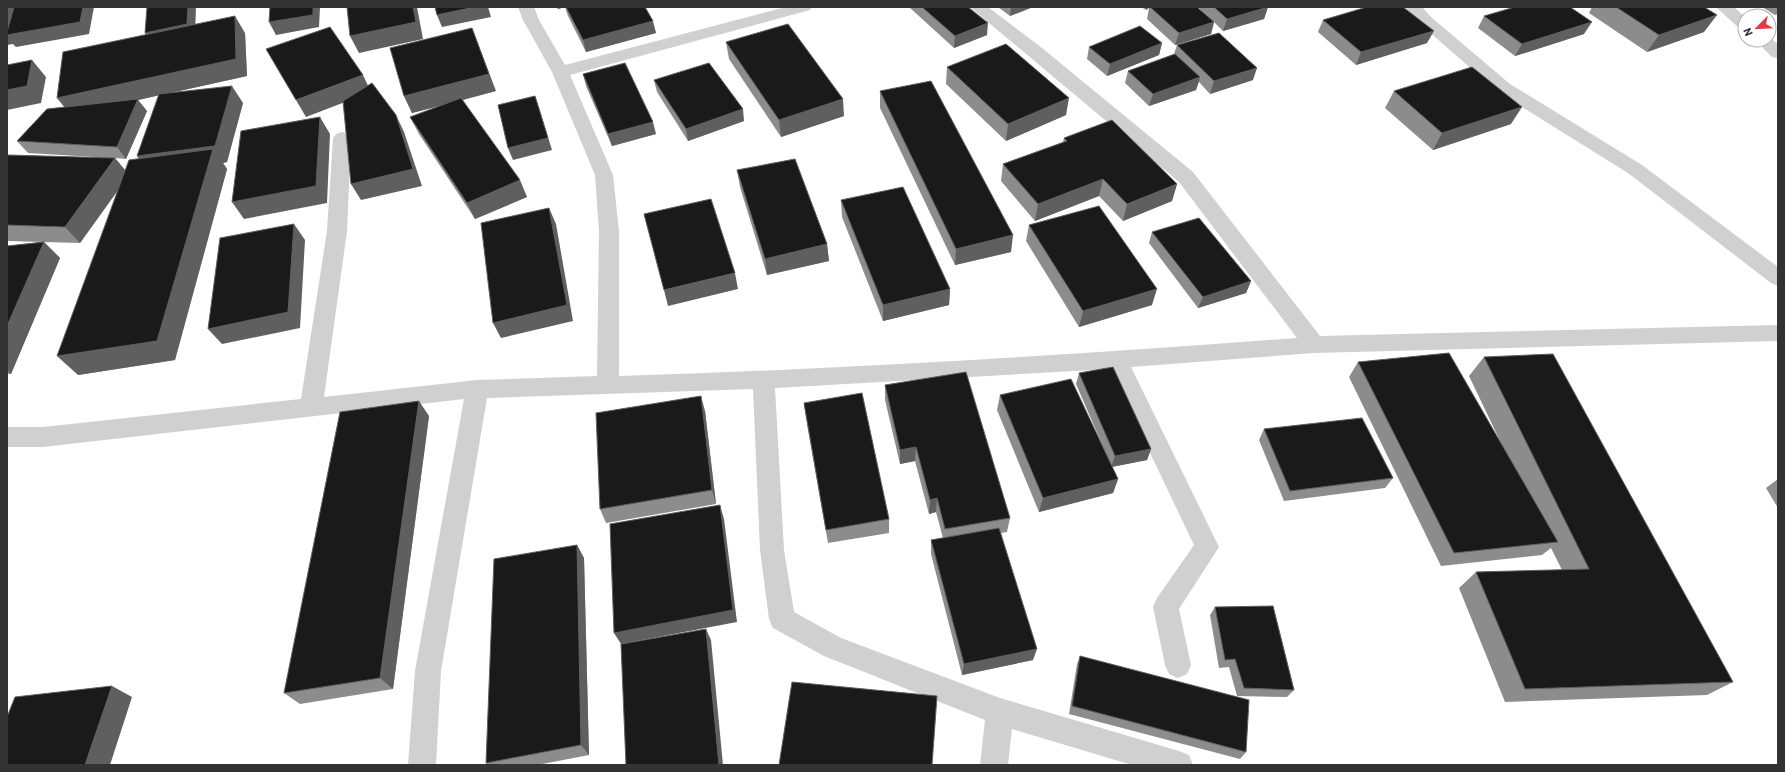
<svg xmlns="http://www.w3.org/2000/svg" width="1785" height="772" font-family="Barlow,sans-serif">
<rect width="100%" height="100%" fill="#fff"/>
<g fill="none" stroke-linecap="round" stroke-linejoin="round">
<path fill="#d0d0d0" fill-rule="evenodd" d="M518,7h16l5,13 26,45 221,-58h26l-2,3 -240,65 43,100 6,56v145c226,-7 452,-21 678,-38l-118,-156 -209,-175h18l54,41 151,124 127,164 458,-11v16l-464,12 -183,14 88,180 -40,62 12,56 -4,9 -9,4 -9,-4 -4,-9 -12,-58 4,-9 37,-53 -84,-176 -335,19 9,162 10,62 47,26 159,60 179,53 10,4 4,10h-61l-120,-36 -4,36h-28l5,-45 -161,-64 -51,-28 -4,-9 -9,-69 -7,-161 -266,9 -46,273 -5,94h-28l7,-94 49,-272 -421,48h-36v-20h36l258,-28 26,-168 6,-93 3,-4 6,-2 6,2 3,4 -4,93 -23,166 153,-17 120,-4 2,-145 -4,-56 -43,-103 -29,-52z
M1405,7h17l9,10 79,67 132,81 136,102v19l-7,-3 -143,-110 -130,-81 -79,-69z
M1716,7h18l11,10v13l-6,-2z
M1769,37l9,7v14l-6,-1 -17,-17h14z"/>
</g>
<path fill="#8c8c8c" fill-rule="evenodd" d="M557,7h88l11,26 -70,19 -18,-36 -3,-9 -7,2z
M909,7h59l19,28 -33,13z
M998,7h35l-23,9z
M1141,7h56l13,11 -12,-11h70l-4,12 -41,12 -9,-9 -3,12 -36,11 -28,-26 2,-11 -3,2z
M1592,7h112v25l-57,20 -58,-39z
M1762,7h16v7l-3,1z
M1484,16l100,18 -69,22 -37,-28z
M1323,20l104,23 -71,22 -38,-33z
M195,25l50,8 2,43 -81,18 77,9 -16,59 -4,1 4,6 -52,191 -97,15 39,-184 -37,52 -36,-1 16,16 -49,116h-4v-128l35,-4 -35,-1v-86l105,3 -84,-5 -11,-12 48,-34 -8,-9zM159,95l-20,63 -14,12 -10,-12 11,1 21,-48 -9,-11z
M726,42l118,74 -63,21 -52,-78z
M1162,43l-3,12 -52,21 -20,-17 2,-12z
M1177,45l76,35 -43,14 -11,-12 -3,8 -47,16 -24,-23 3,-12 46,-17z
M947,67l119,48 -60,26 -60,-57z
M583,74l73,60 -44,12 -26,-60z
M654,80l90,41 -56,20 -31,-49z
M496,91l-33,9 64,97 -52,22 -56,-85 -9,-17 30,-11 -28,7 -8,-17z
M880,91l131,161 -56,13 -75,-157z
M1394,91l117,33 -78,26 -48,-42z
M1064,138l113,46 -5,17 -49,20 -24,-25 -64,25 -34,-40 2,-17 60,-22z
M737,170l90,74 2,17 -62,14 -27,-88z
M841,200l109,89 -1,16 -66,16 -41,-104z
M1029,225l123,80 -73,22 -53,-86z
M1152,232l99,49 -5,12 -48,15 -49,-65z
M1484,357l249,325 -26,13 -202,7 -46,-114 17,-16 86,-2 -11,-22 -9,7 -101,11 -92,-189 9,-15 144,83 -33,-69z
M1079,373l72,76 -4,11 -35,7 6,12 -5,14 -74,19 -42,-102 3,-15 108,63 -32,-74z
M885,385l125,133 -3,14 -6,1 32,127 -71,15 -31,-121v-14l12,-2 -7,-26 -7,2 -14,-53 -15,3 -15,-64z
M804,403l85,116v14l-61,10 -22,-125z
M705,411l11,93 -110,19 -6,-14z
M429,416l-36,273 -93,15 -16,-11z
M1264,429l129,49 -8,10 -101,13 -25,-61z
M1778,479v29l-12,-20z
M577,545l7,13 5,197 -52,10h-49l-2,-2z
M1215,607l79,83 -7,7 -50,-1 -8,-29 -10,1 -9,-53z
M1080,656l166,96 -6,7 -171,-45 8,-50z"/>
<path fill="#5f5f5f" d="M7,7h87l-5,27 -73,13 -3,-3 -6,1z
M188,7h8l-1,29 -42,9 -8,-12z
M313,7h7l-1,20 -43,8 -7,-13z
M413,7h4l6,32 -64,14 -9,-17z
M475,7h13l3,10 -49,10 -5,-12z
M557,7h8l-7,2z
M1011,7h22l-23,9z
M1146,7h4l-4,3z
M1268,7l-4,12 -41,12 4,-12z
M1717,15l-13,17 -57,20 12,-17z
M235,16l10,17 2,43 -109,24 9,11 -21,48 -9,-12 -46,-32 -14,-17z
M653,21l3,12 -70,19 -3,-12z
M1214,22l-3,12 -36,11 4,-12z
M1592,22l-8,12 -69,22 7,-12z
M988,23l-1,12 -33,13 1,-12z
M472,28l24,63 -84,22 -8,-17z
M1434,31l-7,12 -71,22 5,-13z
M1162,43l-3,12 -52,21 3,-12z
M32,60l14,17 -5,26 -34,7v-20z
M1257,68l-4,12 -43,14 4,-13z
M363,75l8,17 -65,25 -10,-17z
M1200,77l-4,13 -47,16 4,-12z
M232,86l11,17 -16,59 -4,1 4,6 -52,191 -97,15 -21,-19 93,-184 -13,-16z
M535,96l4,12 13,42 -39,10 -5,-12z
M1069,98l-3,17 -60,26 2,-17z
M843,99l1,17 -63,21 -2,-17z
M1522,107l-11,17 -78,26 9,-17z
M743,109l1,12 -56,20 -2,-12z
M396,115l8,17 18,54 -61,14 -10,-16z
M320,117l10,17 -3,69 -83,16 -12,-17z
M653,122l3,12 -44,12 -4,-12z
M115,158l14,17 -49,68 -15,-16z
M1103,179l-4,17 -64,25 3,-17z
M520,180l7,17 -52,22 -8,-16z
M1177,184l-5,17 -49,20 4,-17z
M549,208l7,16 17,97 -72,17 -8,-15z
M294,224l11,16 -5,88 -78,16 -14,-15z
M1013,235l-2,17 -56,13 1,-16z
M44,242l16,16 -49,116 -4,-4v-44z
M827,244l2,17 -62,14 -2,-16z
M735,273l3,16 -70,17 -4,-16z
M1251,281l-5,12 -48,15 5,-11z
M950,289l-1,16 -66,16v-16z
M1157,289l-5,16 -73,22 4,-16z
M701,396l4,15 11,93 -4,-14z
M419,401l10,15 -36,273 -13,-11z
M916,447l-1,14 -15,3v-14z
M1151,449l-4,11 -36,7 4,-11z
M1118,479l-5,14 -74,19 4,-14z
M937,498l-1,14 -7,2 1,-14z
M720,505l4,14 13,103 -116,22 -7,-11z
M577,545l7,13 5,197 -8,-10z
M706,629l5,11 12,125h-4z
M1037,649l-4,11 -71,15 2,-11z
M112,686l20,11 -22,68h-25z"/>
<path fill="#1a1a1a" stroke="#5f5f5f" d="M14,7h69l-3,15 -73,13v-3z
M147,7h41l-1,17 -42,9z
M270,7h43v8l-44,7z
M347,7h66l3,15 -66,14z
M435,7h40l-38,8z
M566,7h79l8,14 -70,19z
M922,7h46l20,16 -33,13z
M1150,7h47l17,15 -35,11z
M1214,7h54l-41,12z
M1367,7h36l31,24 -73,21 -38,-32z
M1515,7h55l22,15 -70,22 -38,-28z
M1616,7h88l13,8 -58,20z
M235,16l1,43 -179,39 6,-46z
M788,24l55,75 -64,21 -53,-78z
M1140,26l22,17 -52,21 -21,-17z
M330,27l33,48 -67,25 -30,-51z
M472,28l17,46 -85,22 -14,-48z
M1219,33l38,35 -43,13 -37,-36z
M1006,44l63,54 -61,26 -61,-57z
M1175,54l25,23 -47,17 -25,-23z
M32,60l-5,26 -20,4v-25z
M625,63l28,59 -45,12 -25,-60z
M709,63l34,46 -57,20 -32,-49z
M1472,67l50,40 -80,26 -48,-42z
M931,81l82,154 -57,14 -76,-158z
M372,83l24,32 17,54 -62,15 -8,-83z
M232,86l-17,60 -78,10 22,-62z
M535,96l13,42 -40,10 -10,-43z
M461,98l59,82 -53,23 -57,-86z
M138,99l-21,48 -100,-6 30,-32z
M320,117l-4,69 -84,16 9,-71z
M1112,120l65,64 -50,20 -24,-25 -65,25 -35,-40 64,-23 -3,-3z
M213,149l-56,192 -100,15 72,-196z
M7,155l108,3 -50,69 -58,-2z
M795,159l32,85 -62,15 -28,-89z
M903,187l47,102 -67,16 -42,-105z
M711,199l24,74 -71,17 -20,-76z
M1099,206l58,83 -74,22 -54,-86z
M549,208l18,97 -74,18 -12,-100z
M1199,218l52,63 -48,16 -51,-65z
M294,224l-6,88 -80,17 12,-91z
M44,242l-37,84v-80z
M1449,353l109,189 -104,11 -96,-191z
M1553,354l180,328 -208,7 -49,-117 113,-3 -105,-212z
M1113,367l38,82 -36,7 -36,-83z
M966,372l44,146 -65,11 -8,-31 -7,2 -14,-53 -16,3 -15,-65z
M1071,379l47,100 -75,19 -43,-103z
M862,393l27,126 -63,11 -22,-127z
M701,396l11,94 -112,19 -4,-96z
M419,401l-39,277 -96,15 56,-281z
M1362,418l31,60 -103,13 -26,-62z
M720,505l13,105 -119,23 -4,-109z
M999,528l38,121 -73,15 -33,-124z
M577,545l4,200 -95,18 8,-204z
M1273,606l21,84 -50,-2 -9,-29 -10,1 -10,-53z
M706,629l13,136h-93l-5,-121z
M1080,656l169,44 -3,52 -174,-46z
M792,682l145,14 -5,69h-153z
M112,686l-27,79h-78v-48l8,-20z"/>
<rect width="1785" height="772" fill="none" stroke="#333333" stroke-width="16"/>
<g transform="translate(1757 28) rotate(246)"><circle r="19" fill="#ffffff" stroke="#adadad"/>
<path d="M0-3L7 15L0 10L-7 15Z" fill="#e63946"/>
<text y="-6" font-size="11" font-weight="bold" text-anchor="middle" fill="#333333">N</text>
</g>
</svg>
